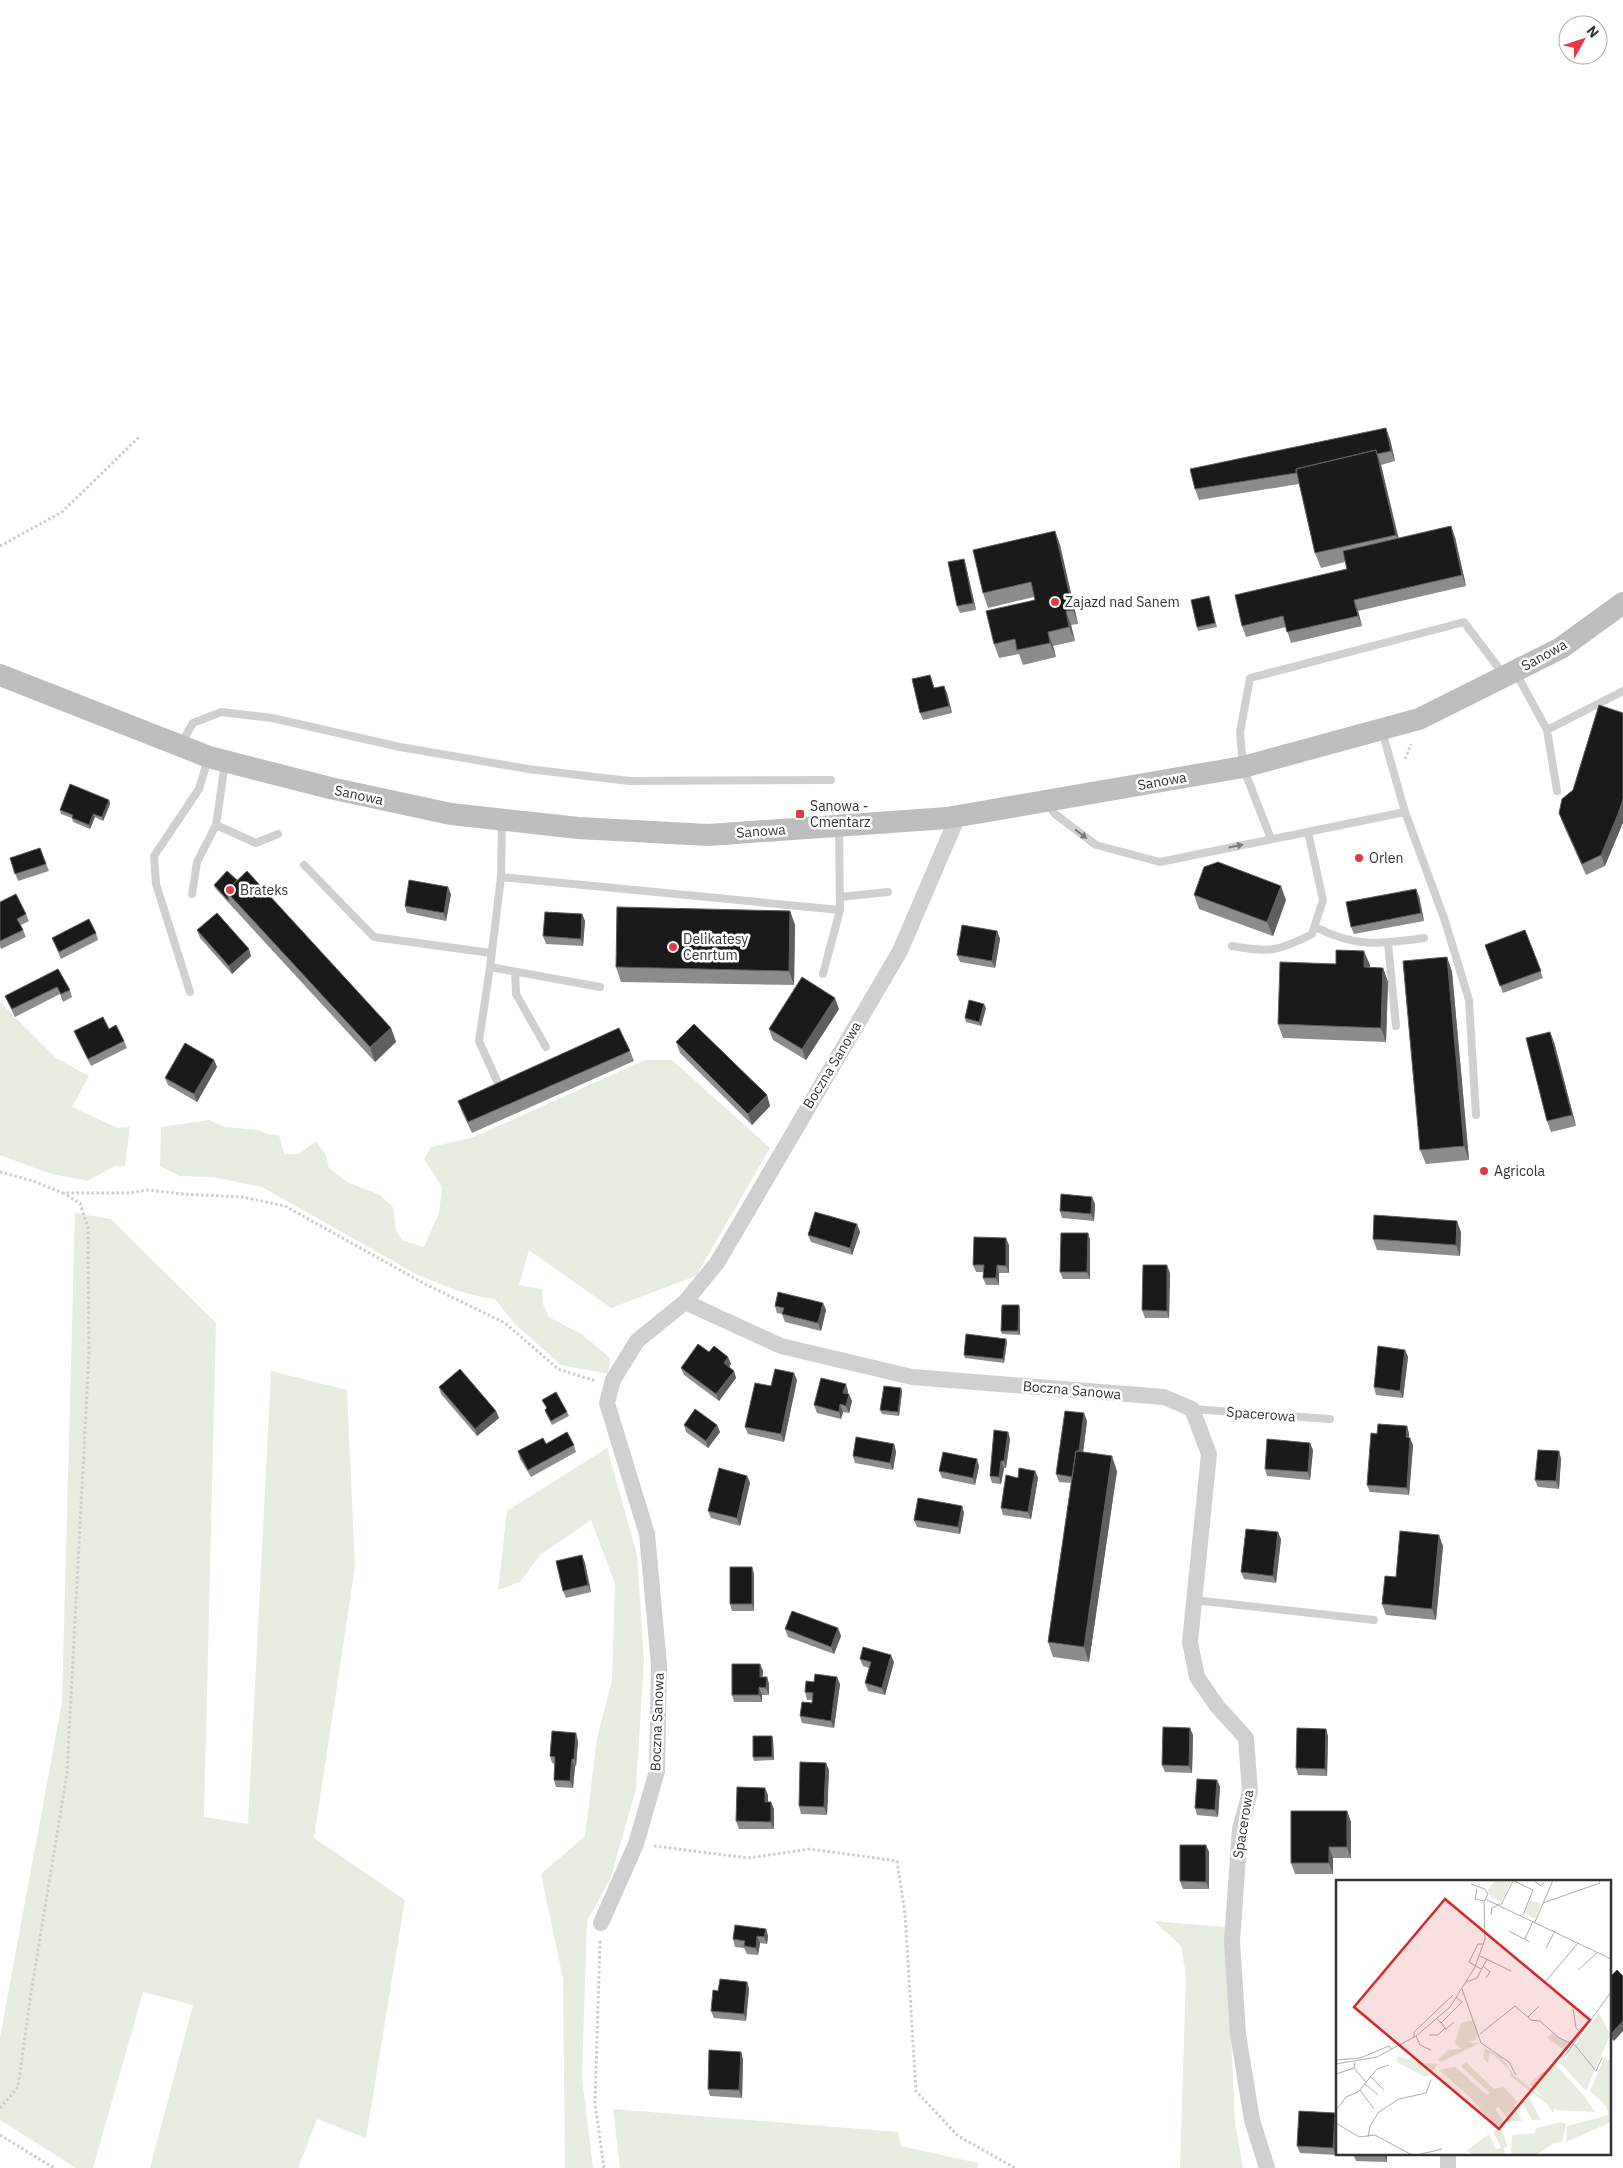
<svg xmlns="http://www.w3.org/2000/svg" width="1623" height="2168" font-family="'IBM Plex Sans',sans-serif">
<rect width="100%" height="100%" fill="#fff"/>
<path fill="#e6ecdf" d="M0,1002l56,56 33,18 -17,31 46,21 12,-1 -5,39h-10l-28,15 -39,-8 -48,-18z
M645,1060h27l98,88 -74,128 -85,32 -82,-58 -10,35 23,4 1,15 6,13 34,18 27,23 -2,16 -47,-9 -47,-42 -19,-24 -10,-1 -27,-7 -42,-17 -154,-87 -51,-10 -31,-1 -20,-10 1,-39 48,-7 16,7 33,3 9,4 12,1 5,19h15l17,-13 10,14 3,13 18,14 33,13 13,12 3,23 6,10 22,7 15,-34 3,-26 -18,-28 7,-12 43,-10z
M75,1213l36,6 105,104 -12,494 44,7 23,-453 76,19 8,177 -41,271 91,62 -39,238 -49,-19 -19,49h-148l43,-163 -50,-13 -50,176h-17l-76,-48v-83l62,-335z
M607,1448l30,107 7,104 -8,130 -25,88 -24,44 -5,157 11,90h-28l-2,-189 -22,-105 44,-38 12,-98 15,-58 3,-96 -24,-64 -51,35 -20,27 -22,8 9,-79z
M1154,1921l72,6 9,195 8,46h-63l6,-192 -5,-30z
M613,2109l285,23 3,14 77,17 -1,5h-357z"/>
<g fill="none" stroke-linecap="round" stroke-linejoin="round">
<path stroke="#cdcdcd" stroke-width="3" stroke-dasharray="2.5 2.5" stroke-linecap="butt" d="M0,546l62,-34 77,-75
M1405,759l6,-15
M0,1172l33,9 30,12h65l20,-3 35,4 59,3 43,9 140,78 80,39 53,46 38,12
M654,1846l94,12 62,-9 87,12 8,53 11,177 42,45 57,32
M600,1941l-5,162 9,65
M0,2108l18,-21 13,-94 36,-220 22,-419 -1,-126 -8,-25 -17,-10
M0,2135l54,33"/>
<path stroke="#d0d0d0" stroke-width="8" d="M1516,673l31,57 10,61
M1547,730l76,-39
M1382,731l23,81 40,109 24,79 7,115
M181,744l12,-21 28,-11 51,6 128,29 128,22 101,12 202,-1
M1047,803l8,11 41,31 64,17 245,-50
M502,821l-1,56 339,33 -1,-82
M216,825l40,18 22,-9
M1271,839l-28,-72 -3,-35 10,-54 214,-56 40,53
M304,865l70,72 117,16
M501,877l-11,90 110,20
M192,894l5,-32 19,-37 9,-62
M840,897l48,-5
M1315,927c42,21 64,17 109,11
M1388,943l8,83
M1232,946c37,7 47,5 80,-12l11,-34 -15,-68
M490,967l-11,74 18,40
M515,972l1,22 30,53
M823,974l17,-64
M190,992l-34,-108 -2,-28 45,-67 9,-30
M1192,1409l138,10
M1194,1600l180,20"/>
<path stroke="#d0d0d0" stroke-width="16" d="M685,1302l96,44 131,31 252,20 28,12 17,45 -19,188 7,35 20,29 29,32 4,54 -10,37 -8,112 6,93 14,86 15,48
M601,1923l35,-79 21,-73 2,-106 -12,-131 -40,-131 6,-23 24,-39 48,-39 32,-39 183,-312 58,-135
M1448,2168v-14"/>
<path stroke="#bdbdbd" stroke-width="22" d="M0,675l209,82 121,31 121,26 127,14 130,7 239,-17 296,-51 176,-48 142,-71 62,-45"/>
</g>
<path fill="#8c8c8c" d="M1390,439l5,22 -14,4 18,74 56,-2 11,49 -108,25 4,15 -71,17 -5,-16 -40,10 -4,-11 105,-57 -2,-7 -24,6 -6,-15 -16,-69 -100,16 -4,-11z
M1055,531l5,14 18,79 -7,1 4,16 -22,5 3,11 -33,8 -4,-11 -20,4 -5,-14 41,-44 -1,-3 -46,11 -5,-15z
M966,566l10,44 -16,3 -3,-7z
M1209,596l8,31 -19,4 -1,-4z
M930,675l4,13 10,-2 3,7 5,20 -29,7 -3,-7z
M1599,705l6,161 -19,9 -23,-51 -4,-11 14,-23z
M109,800l1,4 -7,17 -8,-4 -5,12 -17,-7 -1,-4 -11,-4 -1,-4z
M40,848l9,23 -31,10 -8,-23z
M237,880l154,148 5,14 -21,20 -160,-174 -1,-3z
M451,894l-5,27 -39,-8 -2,-7z
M1194,895l92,5 -13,36 -74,-27z
M1419,896l5,25 -70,13 -3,-7z
M0,902l26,12 3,7 -8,4 5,12 -25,12 -1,-3z
M790,911l5,14 -1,60 -173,-3 -5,-15z
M582,914l3,7 -2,25 -37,-2 -3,-8z
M197,930l54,26 -19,18 -32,-36z
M1525,930l18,48 -40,15 -18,-48z
M997,931l3,8 -5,29 -35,-6 -3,-7z
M96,933l2,7 -37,19 -9,-21z
M1447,957l5,15 17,188 -43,4 -6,-14z
M1370,965v3h13l5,14 -2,60 -103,-4 -5,-14z
M58,969l12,21 2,7 -9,5 -3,-8 -45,23 -7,-14 -3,-7z
M986,1008l-5,18 -15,-4 -1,-4z
M839,1009l-33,51 -33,-20 -4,-11z
M74,1031l50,10 3,7 -36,18 -14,-28z
M676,1042l91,53 3,11 -18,19 -72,-72z
M1554,1042l22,84 -25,6 -4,-11z
M630,1051l4,10 -162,72 -10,-21 -4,-11z
M214,1060l3,7 -20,35 -29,-17 -3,-7z
M1095,1204l-1,17 -32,-3 -2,-7z
M860,1232l-8,23 -41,-13 -3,-7z
M1461,1232l-1,24 -83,-6 -4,-11z
M1088,1233l2,7v39h-27l-3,-7z
M1009,1245v28h-10v12h-13l-3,-7v-6h-7l-3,-7z
M1170,1273l-1,45h-24l-3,-8z
M823,1303l3,7 -5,21 -36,-9 -3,-8 -5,-1 -2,-7z
M1020,1309v26l-18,-1 -1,-3z
M1007,1342l-3,21 -39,-5 -1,-3z
M1405,1350l3,7 -5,41 -27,-3 -2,-8z
M709,1352l19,5 3,7 -2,3 5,4 2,7 -17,23 -35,-26 -3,-7z
M797,1380l-13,62 -36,-8 -3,-7 26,-41z
M439,1387l57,24 3,7 -22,18 -36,-42z
M901,1388l1,4 -3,24 -17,-2 -2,-4z
M848,1391v3l4,7 -3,12 -6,-1 -2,7 -24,-6 -3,-8z
M542,1400l25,12 2,4 -17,9 -6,-11 -1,-4 2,-1z
M1087,1421l-4,31 34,19 -28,191 -36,-5 -5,-15 23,-159 -12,-1 -3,-8z
M684,1425h33l3,7 -12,16 -22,-16z
M1407,1426l2,8v4l4,7 -4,50 -39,-3 -3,-7 10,-51z
M1008,1432l2,7 -4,29h-2l-3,16 -9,-1 -2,-7z
M546,1444l28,1 2,7 -45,25 -11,-18 -2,-8z
M894,1444l2,8 -3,18 -38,-7 -2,-7z
M1313,1450l-3,30 -43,-4 -2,-7z
M1559,1451l2,8 -2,30 -21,-2 -3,-7z
M979,1466l-4,19 -33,-7 -3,-7z
M1035,1471l3,7 -7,41 -28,-4 -2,-7 17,-30z
M747,1476l3,7 -10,43 -29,-8 -3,-7z
M962,1506l2,7 -4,21 -43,-7 -3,-7z
M1281,1539l-5,44 -32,-4 -3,-7z
M1443,1546l-7,74 -50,-5 -4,-11 14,-27z
M582,1555l3,8 6,29 -25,6 -3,-7z
M752,1567l2,7v37h-22l-2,-7z
M838,1628l3,8 -7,18 -46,-17 -3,-8z
M860,1659l34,3 -9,33 -17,-4 -3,-8 4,-15 -6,-2z
M760,1664l3,7 -1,6h5l2,7v11h-7v7h-28l-2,-7z
M840,1684l-6,44 -32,-5 -2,-7 12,-13v-3h-5l-2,-8z
M1193,1735l-1,38 -27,-1 -3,-7z
M772,1736l1,4 1,20 -20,1 -1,-4z
M1328,1736l-1,40 -29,-1 -2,-7z
M578,1741l-2,25h-1l-2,22 -17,-1 -2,-7 1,-16 -3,-1 -2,-7z
M829,1770l-2,45 -26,-1 -2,-8z
M1217,1780l3,7 -2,30 -21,-2 -2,-7z
M768,1795v7l6,7v20h-35l-3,-8z
M1347,1811l4,11v36h-18v16h-38l-4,-11z
M1206,1845l3,7v37h-26l-3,-8z
M766,1929l2,7 -1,8 -7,-1 -2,12 -11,-1 -3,-6 -9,-1 -2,-8z
M1609,1978l5,63 -5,-4z
M747,1982l2,7 -3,32 -32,-3 -3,-7z
M743,2059l-1,39 -32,-2 -2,-7z
M1337,2117l-1,38 -36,-2 -3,-7z
M1353,2154h34v8l-31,-1z"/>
<path fill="#5f5f5f" d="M1386,428l4,11 5,22 -4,-10z
M1376,450l5,15 20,85 -5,-15z
M1451,526l4,11 11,49 -4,-11z
M1055,531l5,14 18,79 -5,-14z
M964,559l2,7 10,44 -3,-7z
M1354,600l4,11 4,15 -4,-10z
M1066,611l5,14 4,16 -6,-14z
M1048,632l5,14 3,11 -6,-14z
M944,686l3,7 5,20 -3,-7z
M1623,799v24l-18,43 -4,-11z
M109,800l1,4 -7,17 -1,-4z
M93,814l2,3 -5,12 -1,-4z
M1281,886l5,14 -13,36 -6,-14z
M448,887l3,7 -5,27 -2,-8z
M1416,889l3,7 5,25 -3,-8z
M790,911l5,14 -1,60 -5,-14z
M582,914l3,7 -2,25 -2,-7z
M997,931l3,8 -5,29 -3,-7z
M249,949l2,7 -19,18 -3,-8z
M1364,951l6,14 -1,17 -5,-15z
M1447,957l5,15 17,188 -5,-14z
M1383,968l5,14 -2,60 -5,-14z
M835,998l4,11 -33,51 -4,-11z
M984,1004l2,4 -5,18 -2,-4z
M391,1028l5,14 -21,20 -5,-15z
M1550,1032l4,10 22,84 -4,-11z
M214,1060l3,7 -20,35 -3,-8z
M767,1095l3,11 -18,19 -4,-11z
M1092,1197l3,7 -1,17 -3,-7z
M1457,1221l4,11 -1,24 -4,-11z
M857,1224l3,8 -8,23 -2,-7z
M1088,1233l2,7v39l-3,-7z
M1006,1238l3,7v28l-3,-7z
M997,1265l2,8v12l-3,-7z
M1167,1265l3,8 -1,45 -2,-7z
M823,1303l3,7 -5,21 -3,-8z
M1019,1305l1,4v26l-2,-4z
M1006,1339l1,3 -3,21 -1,-4z
M1405,1350l3,7 -5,41 -3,-7z
M728,1357l3,7 -4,6 -3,-7z
M734,1371l2,7 -17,23 -3,-7z
M794,1373l3,7 -13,62 -3,-8z
M846,1384l2,7 -2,9 -3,-7z
M901,1388l1,4 -3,24 -1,-4z
M849,1394l3,7 -3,12 -3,-7z
M840,1404l3,8 -2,7 -2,-7z
M496,1411l3,7 -22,18 -2,-7z
M1084,1413l3,8 -8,63 -3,-7z
M717,1425l3,7 -12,16 -2,-7z
M1407,1426l2,8v11l-3,-8z
M1008,1432l2,7 -4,29 -2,-7z
M1410,1438l3,7 -4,50 -2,-7z
M1310,1443l3,7 -3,30 -2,-8z
M894,1444l2,8 -3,18 -3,-7z
M1559,1451l2,8 -2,30 -3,-8z
M1112,1456l5,15 -28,191 -5,-15z
M977,1459l2,7 -4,19 -2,-7z
M1001,1461l3,7 -3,16 -2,-7z
M1035,1471l3,7 -7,41 -3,-7z
M747,1476l3,7 -10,43 -3,-8z
M962,1506l2,7 -4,21 -2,-7z
M1278,1532l3,7 -5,44 -3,-7z
M1439,1535l4,11 -7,74 -4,-11z
M582,1555l3,8 6,29 -3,-7z
M752,1567l2,7v37l-2,-7z
M838,1628l3,8 -7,18 -3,-7z
M891,1655l3,7 -9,33 -3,-7z
M760,1664l3,7 -1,13 -2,-7z
M767,1677l2,7v11l-3,-7z
M837,1677l3,7 -6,44 -3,-7z
M759,1687l3,8v7l-3,-7z
M1190,1728l3,7 -1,38 -3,-7z
M1326,1729l2,7 -1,40 -2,-7z
M576,1733l2,8 -2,25 -2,-7z
M772,1736l1,4 1,20 -2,-3z
M572,1759l3,7 -2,22 -3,-7z
M826,1763l3,7 -2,45 -3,-8z
M1217,1780l3,7 -2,30 -3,-7z
M765,1788l3,7v14l-3,-7z
M771,1802l3,7v20l-3,-7z
M1347,1811l4,11v36l-4,-11z
M1206,1845l3,7v37l-3,-7z
M1329,1847l4,11v16l-4,-11z
M766,1929l2,7 -1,8 -3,-7z
M757,1936l3,7 -2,12 -2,-7z
M747,1982l2,7 -3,32 -2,-7z
M1623,2021v10l-9,10 -3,-7z
M741,2052l2,7 -1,39 -3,-8z
M1335,2113l2,4 -1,38 -3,-7z
M1384,2154h3v8z"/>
<path fill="#1a1a1a" stroke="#5f5f5f" d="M1386,428l5,23 -14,3 -1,-4 -80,19v4l-101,16 -5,-20z
M1376,450l20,85 -81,18 -19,-84z
M1451,526l11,49 -108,25 4,16 -71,16 -4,-16 -41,10 -7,-31 112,-26 -4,-18z
M1055,531l18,79 -7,1 3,16 -21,5 2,11 -33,7 -2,-11 -21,5 -8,-33 49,-11 -4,-18 -48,11 -10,-43z
M964,559l9,44 -16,3 -9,-44z
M1209,596l6,27 -18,4 -6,-27z
M930,675l4,13 10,-2 5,20 -29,7 -8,-34z
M1599,705l24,8v86l-5,15 -17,41 -19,9 -23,-51 3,-14 11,-9z
M70,784l39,16 -7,17 -9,-3 -4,11 -17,-7 1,-3 -13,-5z
M40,848l6,16 -31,10 -5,-16z
M1218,862l63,24 -14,36 -73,-27 10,-28z
M227,871l10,9 -11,11 3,10 -15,-16z
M247,871l144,157 -21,19 -144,-156z
M409,880l39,7 -4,26 -39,-7z
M1416,889l5,24 -70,14 -5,-25z
M16,894l10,20 -9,5 6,11 -23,11v-39z
M617,907l173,4 -1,60 -173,-4z
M545,912l37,2 -1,25 -38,-3z
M217,913l32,36 -20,17 -32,-36z
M89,919l7,14 -37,19 -7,-14z
M962,925l35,6 -5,30 -35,-6z
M1525,930l16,41 -41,15 -15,-41z
M1336,950l28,1v16l19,1 -2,60 -103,-4 2,-62 56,2z
M1447,957l17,189 -44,4 -17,-189z
M58,969l12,21 -9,4 -4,-7 -45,22 -7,-13z
M802,977l33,21 -33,51 -33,-20z
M969,1000l15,4 -5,18 -14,-4z
M103,1017l6,12 7,-4 8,16 -36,18 -14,-28z
M694,1024l73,71 -19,19 -72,-72z
M619,1028l11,23 -162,71 -10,-21z
M1550,1032l22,83 -25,6 -21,-83z
M185,1043l29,17 -20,34 -29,-16z
M1061,1194l31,3 -1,17 -31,-3z
M815,1212l42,12 -7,24 -42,-13z
M1374,1215l83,6 -1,24 -83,-6z
M1061,1233h27l-1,39h-27z
M974,1237l32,1v28l-9,-1 -1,13h-13l1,-13h-11z
M1143,1265h24v46l-25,-1z
M778,1292l45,11 -5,20 -36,-9 2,-6 -9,-2z
M1002,1305h17l-1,26h-17z
M966,1334l40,5 -3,20 -39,-4z
M698,1344l11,8 5,-6 14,11 -4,6 10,8 -18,23 -35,-26z
M1378,1346l27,4 -5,41 -26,-4z
M460,1369l36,42 -21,18 -36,-42z
M775,1369l19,4 -13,61 -36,-7 10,-44 16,3z
M821,1378l25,6 -3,9 6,1 -3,12 -6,-2 -1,8 -25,-7z
M884,1386l17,2 -3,24 -18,-2z
M556,1392l11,20 -16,9 -6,-11 2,-2 -5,-8z
M695,1409l22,16 -11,16 -22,-16z
M1065,1411l19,2 -5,38h-3l-4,26 -16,-3z
M1378,1424l29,2 -1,11 4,1 -3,50 -40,-3 4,-52 6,1z
M994,1430l14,2 -4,29h-3l-2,16 -9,-1z
M567,1432l7,13 -46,25 -10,-19 25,-13 3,6z
M856,1437l38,7 -4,19 -37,-7z
M1267,1439l43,4 -2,29 -43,-3z
M1538,1450l21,1 -3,30 -21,-1z
M1076,1451l36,5 -28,191 -36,-5z
M943,1452l34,7 -4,19 -34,-7z
M719,1468l28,8 -10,42 -29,-7z
M1019,1468l16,3 -7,41 -27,-4 5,-33 12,3z
M918,1498l44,8 -4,21 -44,-7z
M1246,1529l32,3 -5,44 -32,-4z
M1400,1531l39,4 -7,74 -50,-5 3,-28 11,1z
M582,1555l6,30 -25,6 -7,-30z
M730,1567h22v37h-22z
M792,1611l46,17 -7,19 -46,-18z
M863,1647l28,8 -9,33 -17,-5 6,-21 -11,-3z
M732,1664h28v13h7l-1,11 -7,-1v8h-27z
M815,1674l22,3 -6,44 -31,-5 2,-14 10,1 1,-10 -8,-1 1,-11 8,1z
M1163,1727l27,1 -1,38 -27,-1z
M1297,1728l29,1 -1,40 -29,-1z
M552,1731l24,2 -2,26h-2l-2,22 -16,-1 1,-23 -5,-1z
M753,1736h19v21h-19z
M800,1762l26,1 -2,44 -25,-1z
M1197,1779l20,1 -2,30 -20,-2z
M737,1787l28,1v14h6v20l-35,-1z
M1291,1811h56v36h-18v16h-38z
M1180,1845h26v37l-26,-1z
M735,1925l31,4 -2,8 -7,-1 -1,12 -12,-2 1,-5 -12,-2z
M1617,1970l6,6v45l-12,13 -2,-2v-54z
M720,1979l27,3 -3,32 -33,-3 2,-21 5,1z
M709,2050l32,2 -2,38 -31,-1z
M1299,2111l36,2 -2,35 -36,-2z"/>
<defs><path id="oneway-solid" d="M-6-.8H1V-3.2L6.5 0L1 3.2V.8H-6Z" transform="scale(1.25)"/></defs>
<g fill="#7a7a7a">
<use href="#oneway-solid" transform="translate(1081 834) rotate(38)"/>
<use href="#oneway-solid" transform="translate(1236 846) rotate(-11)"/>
</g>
<g fill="#e63946" stroke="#fff" stroke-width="2">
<circle cx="1055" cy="602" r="5"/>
<rect x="795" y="809" width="10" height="10" rx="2.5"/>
<circle cx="1359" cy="858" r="5"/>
<circle cx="230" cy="890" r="5"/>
<circle cx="673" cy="947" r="5"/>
<circle cx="1484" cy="1171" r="5"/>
</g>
<g text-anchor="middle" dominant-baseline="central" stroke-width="5" stroke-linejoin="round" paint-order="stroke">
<g font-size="14" fill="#333" stroke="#fff" text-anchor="start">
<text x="1065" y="602">Zajazd nad Sanem</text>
<text x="810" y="806">Sanowa -<tspan x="810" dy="16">Cmentarz</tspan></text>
<text x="1369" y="858">Orlen</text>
<text x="240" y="890">Brateks</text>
<text x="683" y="939">Delikatesy<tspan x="683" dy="16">Cenrtum</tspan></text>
<text x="1494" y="1171">Agricola</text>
</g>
<g font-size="14" fill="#333" stroke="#fff">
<text transform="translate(1544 655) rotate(-29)">Sanowa</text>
<text transform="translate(1162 781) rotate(-10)">Sanowa</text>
<text transform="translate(359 795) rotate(12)">Sanowa</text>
<text transform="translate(761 831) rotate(-4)">Sanowa</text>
<text transform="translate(832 1065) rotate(-59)">Boczna Sanowa</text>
<text transform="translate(1072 1390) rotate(5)">Boczna Sanowa</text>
<text transform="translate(1261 1414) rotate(4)">Spacerowa</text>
<text transform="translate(657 1722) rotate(-88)">Boczna Sanowa</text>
<text transform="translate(1243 1824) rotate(-81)">Spacerowa</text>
</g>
</g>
<g transform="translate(1336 1880)">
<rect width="275" height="275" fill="#fff"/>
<path d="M159,0h17l-11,22 -11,-6 -2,-6zM194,20l11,4 -6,15 -11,-6zM263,133l11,22 -24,56 -28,-30 10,-4 -2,-6 -19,-13 5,-5 22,14zM138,140l4,12 -2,8 -9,2 13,1 -39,19 -3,-2 10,-10 13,-1 -6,-6 6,-20zM149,168l16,9 14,19 40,31 -2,6 -6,-9 -37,-28v-5l-16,-16 -5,-2 -1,10 -5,-5zM61,176l24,7 18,1 -14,13 -28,-15zM268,178l7,3v61l-45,20 1,-16 42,-11 -3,-9 -16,-15zM130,182l28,27 10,-2 13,15 -3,3 8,16h-13l-10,-14 -4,2 10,14 -10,4 -24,-29 -32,-28 16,-3 32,28 3,-2 -29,-27zM218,183l31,34 10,15 -38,-2 -28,-26zM193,218l12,22h-9l-10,-18zM225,242l5,2 -4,18 -8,1 -18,12h-25l1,-20 23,-2 1,-5zM165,248l7,19 -4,1 1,7h-29l-10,-4 23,-17 7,15 5,-1 -8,-17z" fill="#e6ecdf"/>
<path fill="none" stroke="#adadad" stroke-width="1" d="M197,0l8,6 3,-4M178,1l19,9 -10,25M141,9l-2,10 9,2M149,19l126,60M207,23l57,-20 -1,-3M165,25l12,-24M155,35l1,-7 8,-4M199,42l18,-42M173,51l21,11M189,59l8,-18M210,68l9,-17M144,76l31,15M147,86l7,6 -4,6M145,89l-12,-7 9,-18h6M242,90l19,-17M210,101l32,-38M130,102l11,-4 10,-19M126,109l19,54 28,19 7,13M237,129l3,19 6,6M192,137l11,-11M101,139l4,4 21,-21 -6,-5M105,143l5,6 8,-7M144,154l35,-28 16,14 9,1 19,17 16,7M93,155h9l7,-7M80,156l4,9 11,5M78,157v-5l39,-37M239,165l21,26 6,-13M228,177l47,-65M0,180l24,-2 29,-12 2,3M0,184l41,-7 39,-21 34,-29 25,-40 10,-28 -1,-37 4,-8 -3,-5 -14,-5M18,188l12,14M0,194l18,-6 1,-6M35,197l13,13M29,204l13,11M24,210l14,19M0,230l10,-13 12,-5 19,-23 12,-4M0,243l23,14 16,-2 37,20M32,257l2,-11 9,-14 20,-13 27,-6 5,-13M81,275l25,-6"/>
<path fill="#d62828" fill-opacity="0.15" stroke="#d62828" stroke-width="2.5" d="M109,19l145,121 -91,109 -145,-122z"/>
<rect width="275" height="275" fill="none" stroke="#333" stroke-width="2.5"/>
</g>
<g transform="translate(1583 40) rotate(50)"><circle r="24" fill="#ffffff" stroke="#adadad"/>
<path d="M0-4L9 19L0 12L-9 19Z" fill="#e63946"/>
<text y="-8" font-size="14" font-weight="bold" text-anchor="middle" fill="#333333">N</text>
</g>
</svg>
